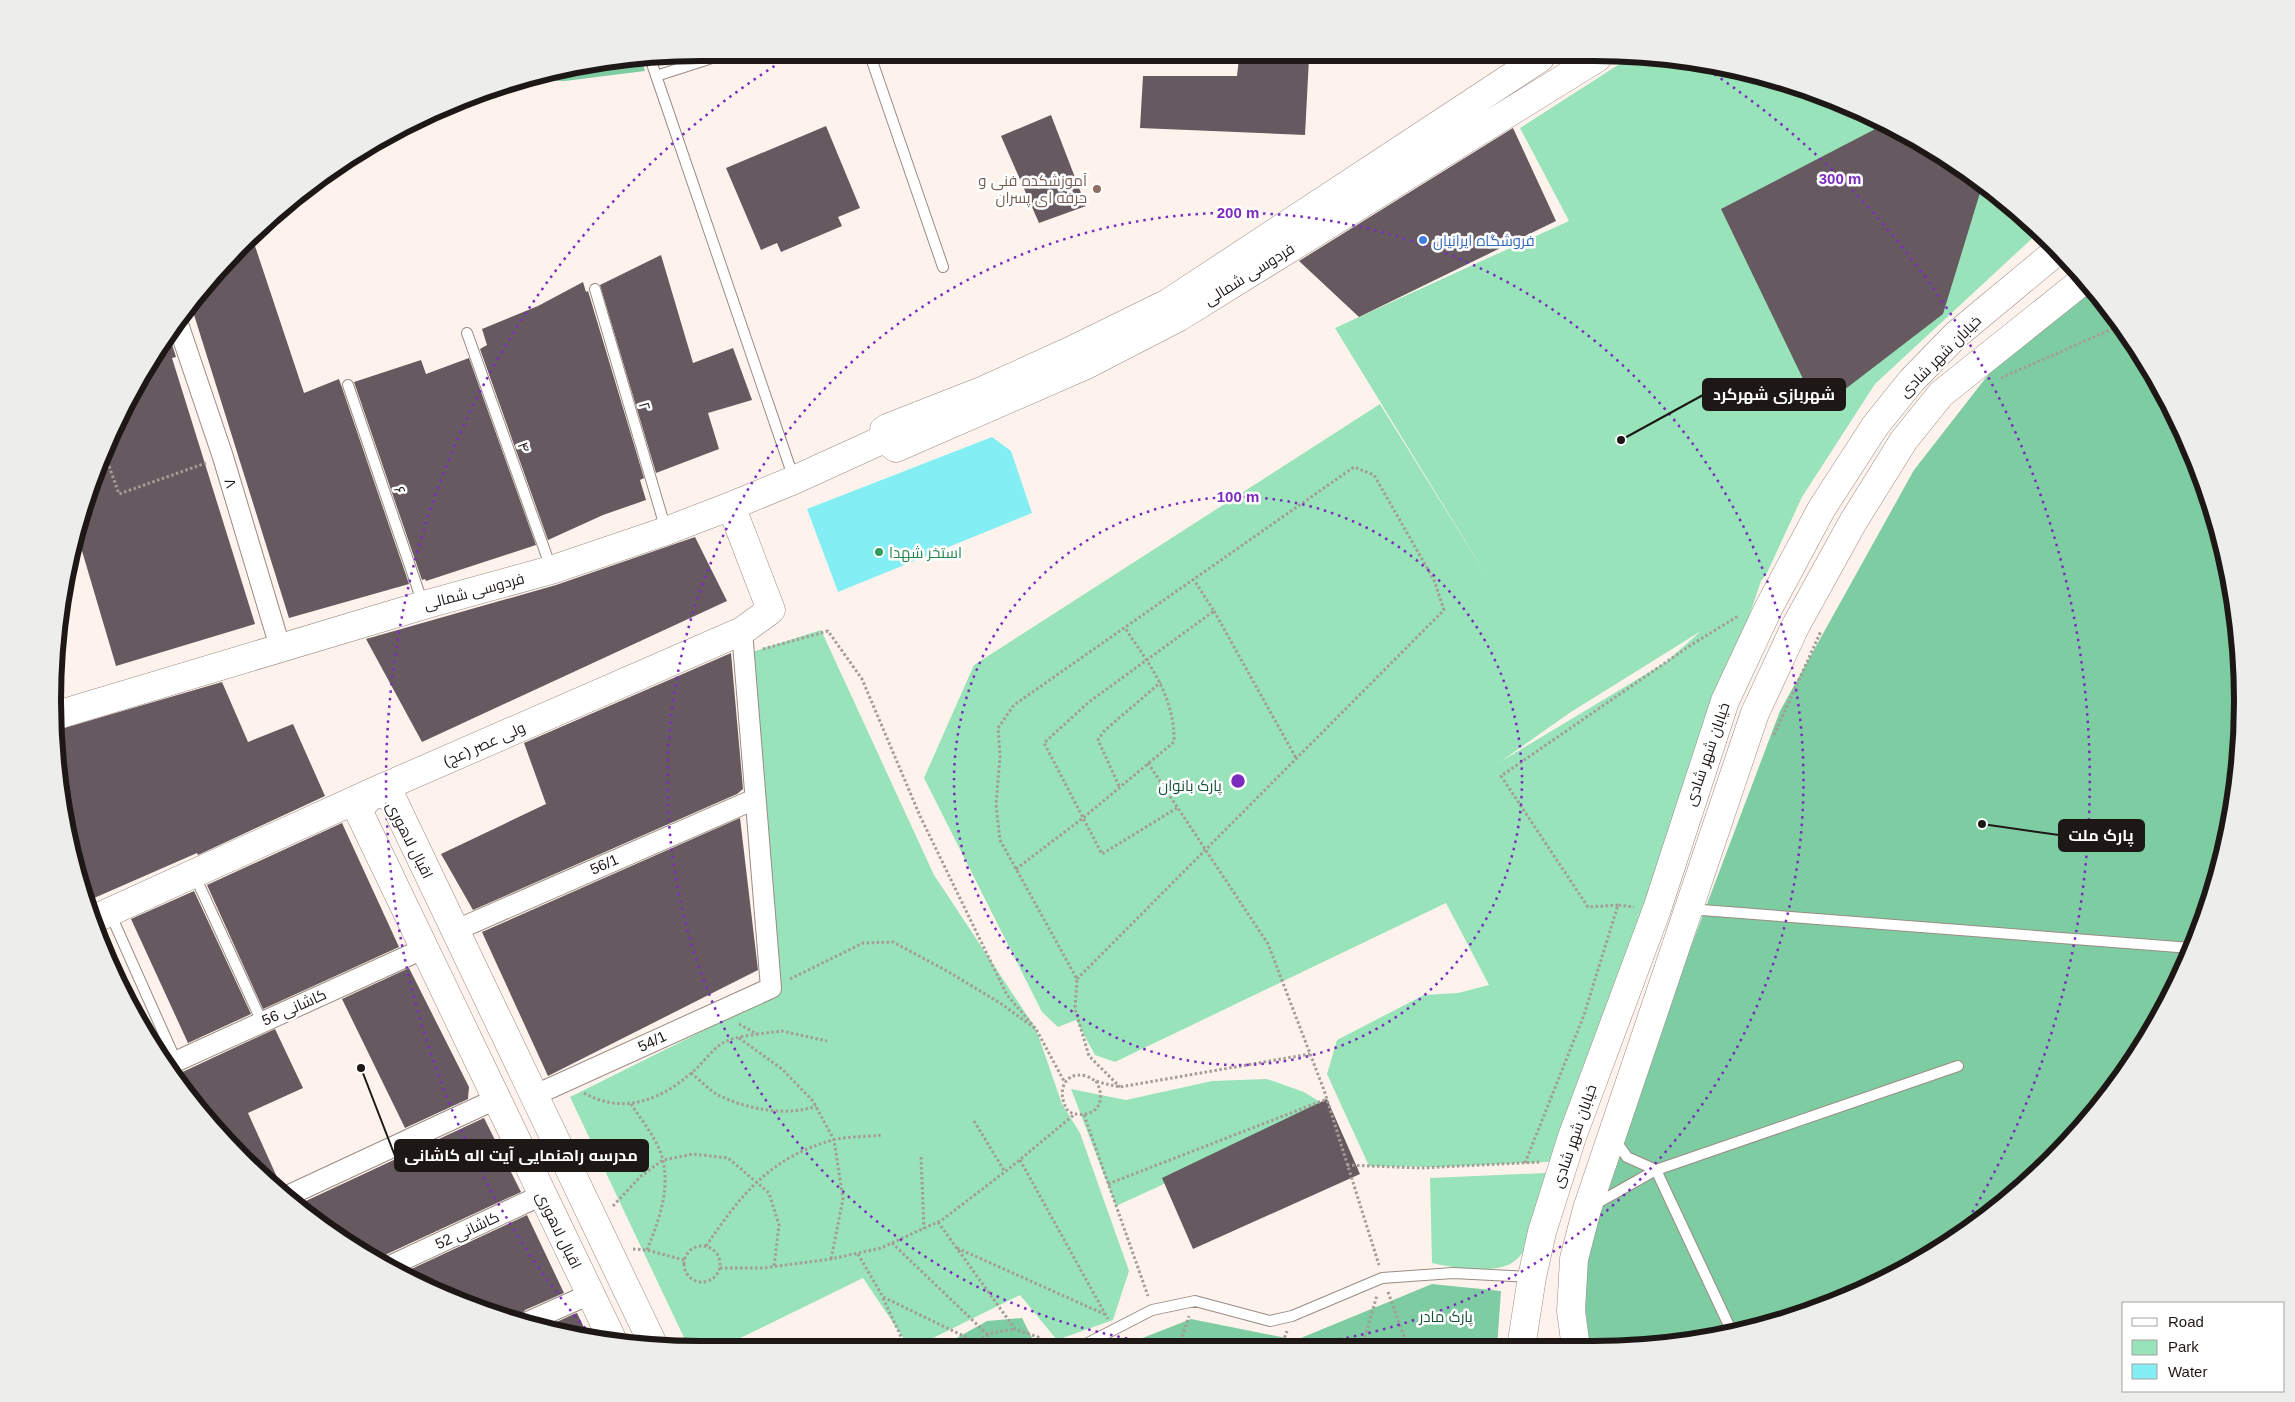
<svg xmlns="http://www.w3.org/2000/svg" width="2295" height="1402" font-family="Arial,Cairo,sans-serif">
<rect width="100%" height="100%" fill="#fef3ec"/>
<path fill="#98e3b9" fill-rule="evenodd" d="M1629,58h49l164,44 147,84 49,47 -163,151 -73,113 -35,76 -6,8 -197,580 -125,6 -70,-1 -42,-92 10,-34 87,-45 34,-2 31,-8 -43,-82 -331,159 -20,-7 -19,-35 -18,7 -16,-15 -118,-234 50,-113 406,-261 111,179 -156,-255 234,-107 -49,-93zM1701,631l-35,31 -166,100 71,-50z
M821,630l113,245 102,154 26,75 18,29 49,138 -16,49 -56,20 -37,-45 -101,50h-11l-45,-67 -135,66h-41l-117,-247 207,-103 -25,-342z
M1267,1079l37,13 26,16 -214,98 -45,-117 55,11 86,-19z
M1546,1173l-20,76c-5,6 -11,13 -18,16 -20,8 -55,3 -76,-2l-2,-85z"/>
<path fill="#7ecca1" d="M616,58h25l4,13 -80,10 -42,-1z
M2091,287l64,90 53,115 29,124 4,127 -21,126 -44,119 -67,108 -87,92 -104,75 -156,64 -125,21h-47l-8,-68 26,-114 172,-455 134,-241 81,-104z
M1432,1284l69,7 -4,57 -375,-2 69,-27 105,21z
M1022,1318l14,28 -92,-1 43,-24z"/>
<path fill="#84eef5" d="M992,437l19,14 21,62 -194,79 -31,-83z"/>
<path fill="#665a60" d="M1239,58h70l-4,77 -165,-7 3,-52h94z
M1051,115l35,91 -47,17 -38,-87z
M1883,125l100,58 -40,131 -125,96 -97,-201z
M826,126l34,82 -22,9 4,9 -61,26 -4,-9 -16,7 -35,-82z
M1513,128l43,93 -197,96 -60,-56z
M253,240l51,153 35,-14 70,205 -120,34 -99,-316z
M661,255l32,108 40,-15 19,52 -44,13 11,36 -63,24 -56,-188z
M583,282l3,10 2,-1 56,187 -4,2 6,20 -43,15 -55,25 -68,-191 7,-4 -5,-16 56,-23z
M169,335l7,22 -4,1 83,266 -139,42 -39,-132 10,-41 33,-79z
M469,358l67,187 -110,36 -1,-2 -3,1 -68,-198 67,-22 5,14z
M695,537l32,64 -305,141 -56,-103 190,-54z
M731,653l12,136 -6,5 -264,116 -32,-56 105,-50 -22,-61z
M222,682l26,60 45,-18 32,72 -127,59 -1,-2 -112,49 -27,-116 -4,-55z
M740,818l18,152 -210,106 -66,-144z
M342,823l57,124 -136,62 -56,-124z
M194,891l57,123 -63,29 -57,-124z
M409,968l60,119 -1,12 -63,29 -63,-129z
M275,1029l28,59 -55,25 33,73 -5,3 -34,-30 -68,-83z
M1327,1099l33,75 -167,75 -31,-71z
M484,1118l37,74 -134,62 -5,5 -76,-43 -11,-10z
M527,1215l37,78 -39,17 -6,8 -66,-18 -48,-28z
M577,1313l11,23 -40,-10 26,-12z"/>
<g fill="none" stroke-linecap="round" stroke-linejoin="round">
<g stroke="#998c84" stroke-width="12">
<path id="lane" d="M650,58l144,421
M871,58l72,209
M656,76l56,-18
M595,289l71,241
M467,333l84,235
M348,385l75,219
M194,874l68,148
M1691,911l11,-1 489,38
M110,913l66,148
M1615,1140l12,17 29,13 76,162
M1594,1205l62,-35 302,-104
M1082,1346l70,-36 43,-9 75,20 22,-5 90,-38 71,-5 78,4"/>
</g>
<g stroke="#998c84" stroke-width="22">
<path id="street" d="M177,321l46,136 57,190
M454,931l301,-132
M166,1066l257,-117
M533,1096l238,-108 -29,-357
M285,1197l211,-98
M392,1265l150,-70
M530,1321l60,-27"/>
</g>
<g stroke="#998c84" stroke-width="29">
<path id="secondary" d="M1540,58l-372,245 -98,48 -86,39 -97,38 -3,2v9l12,9 188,-82 95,-49 418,-259
M54,716l370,-111 127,-35 115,-39 65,-25 63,-26 90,-41
M92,920l283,-129 367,-160 29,-21 -40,-104
M614,1343l-256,-533 17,-19 17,7 261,546
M1521,1348l11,-71 10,-45 30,-95 85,-228 68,-208 43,-92 54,-101 53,-82 37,-46 45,-46 100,-83
M1576,1348l-5,-37 3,-52 13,-50 168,-496 40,-86 58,-105 51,-82 37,-46 144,-115"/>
</g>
<path stroke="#a49c96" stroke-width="3" stroke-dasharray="2.5 2.5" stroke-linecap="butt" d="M2001,378l118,-52
M104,452l15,42 87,-31
M1214,611l82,147
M763,649l65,-18 34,48 58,137 87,179 29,34
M1774,735l47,-104
M1148,763l120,181 56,146 55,175
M1119,786l-21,-46 6,-9 57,-49
M1177,808l-75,46 -58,-111 45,-41 125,-91 -20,-31
M1016,869l67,-51 91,-76c1,-46 -25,-78 -49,-114
M1618,905l-30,2 -87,-131 190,-131 47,-29
M790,979l73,-36 30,-1 54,29 53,32 36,26 29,54
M1077,979l367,-369 -10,-30 -60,-105 -20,-8 -340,238 -16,23 2,28 -4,49 4,35 77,139 -2,30 14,47 31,31
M739,1024l18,10 25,-3 45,10
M739,1038l43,31 31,32 21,39 9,59 -12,60
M691,1073c9,7 18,17 27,22 28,14 69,22 98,11
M1096,1081c13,23 -3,40 -27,31 -13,-16 -7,-42 17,-36 4,1 7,4 10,5 8,3 16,4 24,6l190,-33
M584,1093c43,24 82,4 114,-26 8,-8 18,-22 29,-26 8,-4 20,-5 30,-7
M631,1104c11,17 28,37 32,57 7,31 -5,61 -16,89
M1084,1115l64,181
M974,1121l31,51
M921,1157l3,72
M1020,1160l88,159
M1525,1163l59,-148 34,-110 16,2
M1347,1165l73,3 121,-6
M1108,1184l219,-85
M613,1206l28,-30 22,-16 30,-6 35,4 41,35 10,32 -5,42
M938,1222l77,107 23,8 7,9
M892,1243l96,92
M706,1246c34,-50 64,-89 127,-106 15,-4 34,-3 50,-5
M684 1264a18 18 0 1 1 36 0a18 18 0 1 1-36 0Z
M957,1248l147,66
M633,1249l14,1 37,10
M858,1254l25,43 93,45 16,-9 23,-4
M720,1268h43l68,-9 50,-11 61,-28 69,-53 64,-53
M1388,1292l20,55
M883,1298l22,47
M1179,1346l10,-30
M1281,1347l6,-16
M1362,1347l15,-52"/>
<use href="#lane" stroke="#fff" stroke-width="10"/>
<use href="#street" stroke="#fff" stroke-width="20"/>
<use href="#secondary" stroke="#fff" stroke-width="28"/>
</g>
<g fill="none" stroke="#7b2cbf" stroke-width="2.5" stroke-dasharray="2.5 5">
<circle cx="1238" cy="781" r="284"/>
<path d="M1179 1346A568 568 0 1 1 1292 1346"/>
<path d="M590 1334A852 852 0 0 1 787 58M1702 66A852 852 0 0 1 1964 1226"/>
</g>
<circle fill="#8d6e63" stroke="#fff" stroke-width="2" cx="1097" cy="189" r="5"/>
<circle fill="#3f7fe0" stroke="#fff" stroke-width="2" cx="1423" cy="240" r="5"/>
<circle fill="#2e9e5b" stroke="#fff" stroke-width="2" cx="879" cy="552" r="5"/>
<g text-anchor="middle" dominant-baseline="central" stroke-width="5" stroke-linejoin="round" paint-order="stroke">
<g font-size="15" fill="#785e54" stroke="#fff" text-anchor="end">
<text x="1087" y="180">آموزشکده فنی و<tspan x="1087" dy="17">حرفه ای پسران</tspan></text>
</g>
<g font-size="15" fill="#366cbe" stroke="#fff" text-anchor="start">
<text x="1433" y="240">فروشگاه ایرانیان</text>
</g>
<g font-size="15" fill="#1d1815" stroke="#fff">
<text transform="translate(1249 274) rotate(-32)">فردوسی شمالی</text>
<text transform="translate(1940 356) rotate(-45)">خیابان شهر شادی</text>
<text transform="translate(645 406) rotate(74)">۲</text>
<text transform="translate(524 447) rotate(70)">۴</text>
<text transform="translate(231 483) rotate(73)">۸</text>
<text transform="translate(400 490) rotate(71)">۶</text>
<text transform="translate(474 591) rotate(-15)">فردوسی شمالی</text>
<text transform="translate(484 744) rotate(-24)">ولی عصر (عج)</text>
<text transform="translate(1707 754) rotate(-71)">خیابان شهر شادی</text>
<text transform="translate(410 840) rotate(63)">اقبال لاهوری</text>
<text transform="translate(604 864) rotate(-24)">56/1</text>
<text transform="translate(294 1007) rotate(-24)">کاشانی 56</text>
<text transform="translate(652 1041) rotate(-25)">54/1</text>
<text transform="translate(1574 1136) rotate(-71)">خیابان شهر شادی</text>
<text transform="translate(467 1230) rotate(-25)">کاشانی 52</text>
<text transform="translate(559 1230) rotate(64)">اقبال لاهوری</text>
</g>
<g font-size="15" fill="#27864d" stroke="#fff" text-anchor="start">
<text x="889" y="552">استخر شهدا</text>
</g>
<g font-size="15" fill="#155135" stroke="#fff">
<text x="1190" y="785">پارک بانوان</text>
<text x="1446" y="1316">پارک مادر</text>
</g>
</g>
<path d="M0 0H2295V1402H0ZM701 61H1594A640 640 0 0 1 2234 701V701A640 640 0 0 1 1594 1341H701A640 640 0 0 1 61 701V701A640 640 0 0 1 701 61Z" fill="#ededec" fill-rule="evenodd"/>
<path fill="none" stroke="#1d1815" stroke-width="6" d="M701 61H1594A640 640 0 0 1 2234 701V701A640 640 0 0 1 1594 1341H701A640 640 0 0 1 61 701V701A640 640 0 0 1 701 61Z"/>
<circle cx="1238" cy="781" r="8" fill="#7b2cbf" stroke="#fff" stroke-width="2.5"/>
<g font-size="15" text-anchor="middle" font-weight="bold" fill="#7b2cbf" stroke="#fff" stroke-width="5" stroke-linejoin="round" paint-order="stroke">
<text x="1840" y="184">300 m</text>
<text x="1238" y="218">200 m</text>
<text x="1238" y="502">100 m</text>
</g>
<path fill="none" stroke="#1d1815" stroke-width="2" d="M1621 440L1703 395M1982 824L2059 835M361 1068L395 1156"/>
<g fill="#1d1815" stroke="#fff" stroke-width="2">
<circle cx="1621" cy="440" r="5"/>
<circle cx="1982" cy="824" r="5"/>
<circle cx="361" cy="1068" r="5"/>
</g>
<g fill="#1d1815" stroke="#1d1815" stroke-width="2">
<rect x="1703" y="379" width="142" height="31" rx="5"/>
<rect x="2059" y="820" width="85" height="31" rx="5"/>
<rect x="395" y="1140" width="253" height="31" rx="5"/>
</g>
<g font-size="16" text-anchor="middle" font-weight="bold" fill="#fff">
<text x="1774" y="400">شهربازی شهرکرد</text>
<text x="2101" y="841">پارک ملت</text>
<text x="521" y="1161">مدرسه راهنمایی آیت اله کاشانی</text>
</g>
<rect x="2122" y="1302" width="162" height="90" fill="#ffffff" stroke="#a5a3a1"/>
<rect x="2132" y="1318" width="25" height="8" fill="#ffffff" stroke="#a5a3a1"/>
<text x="2168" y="1327" font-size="15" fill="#1d1815">Road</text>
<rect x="2132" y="1340" width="25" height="15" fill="#98e3b9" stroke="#a5a3a1"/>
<text x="2168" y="1352" font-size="15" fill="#1d1815">Park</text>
<rect x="2132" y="1364" width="25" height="15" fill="#84eef5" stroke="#a5a3a1"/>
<text x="2168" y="1377" font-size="15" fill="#1d1815">Water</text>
</svg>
